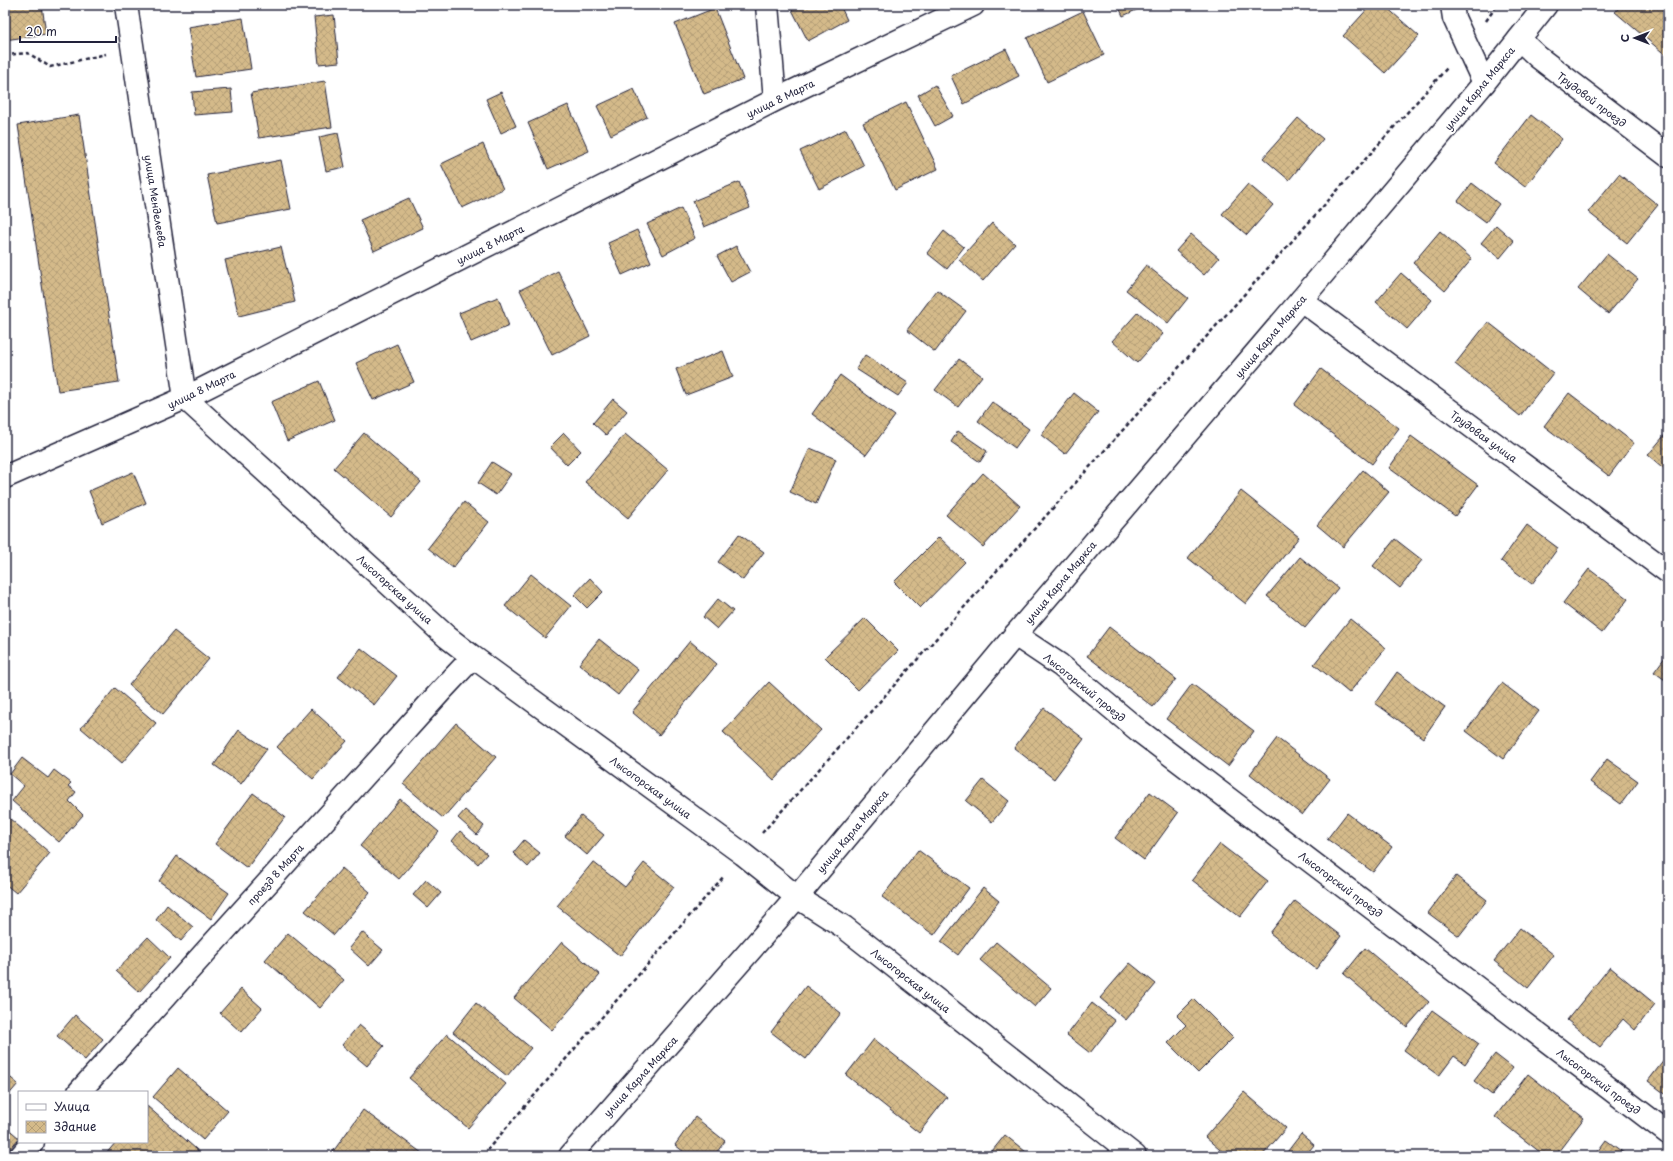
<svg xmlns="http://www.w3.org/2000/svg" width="1673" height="1161" font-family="'Playpen Sans',sans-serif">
<defs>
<pattern id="building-cross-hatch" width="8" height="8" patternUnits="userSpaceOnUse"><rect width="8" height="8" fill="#d4ba8a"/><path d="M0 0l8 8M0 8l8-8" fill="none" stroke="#b6a078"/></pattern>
</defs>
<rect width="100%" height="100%" fill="#fff"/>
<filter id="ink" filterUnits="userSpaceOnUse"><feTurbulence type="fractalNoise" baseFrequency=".025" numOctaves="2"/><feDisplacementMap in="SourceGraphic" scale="8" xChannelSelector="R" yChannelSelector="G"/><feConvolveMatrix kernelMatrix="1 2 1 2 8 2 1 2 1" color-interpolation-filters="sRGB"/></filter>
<g filter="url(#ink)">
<path fill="url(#building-cross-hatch)" stroke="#22223b" d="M5,5h37l4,29 -41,6z
M797,5h43l7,15 -39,21 -17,-33z
M1118,5h29l-24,11z
M1371,5h13l35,31 -34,37 -42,-37z
M1621,5h47v52l-53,-45z
M715,8l28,71 -39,15 -29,-70z
M1083,11l21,44 -57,27 -20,-44z
M334,15l5,47 -20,2 -5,-47z
M243,18l8,51 -55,8 -8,-50z
M1006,49l13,27 -55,28 -13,-28z
M325,81l7,46 -73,11 -8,-45z
M935,85l18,31 -18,10 -17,-31z
M231,89l2,23 -39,3 -2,-23z
M634,89l13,28 -36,18 -14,-29z
M501,92l15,34 -15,7 -15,-34z
M906,102l32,67 -43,21 -32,-67z
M568,105l21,46 -41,18 -20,-46z
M79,115l40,267 -61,9 -40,-266z
M1531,115l31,24 -37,48 -31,-24z
M1298,118l25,21 -34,41 -26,-22z
M846,129l18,37 -45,23 -19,-38z
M338,133l7,34 -19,4 -7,-34z
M483,144l20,45 -41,19 -21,-44z
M281,160l10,49 -74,14 -10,-48z
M1619,174l39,31 -31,38 -39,-31z
M739,182l11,26 -46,19 -11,-26z
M1472,183l27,21 -13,18 -28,-21z
M1248,184l25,21 -26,30 -25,-21z
M409,198l14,30 -49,23 -14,-31z
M681,208l14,30 -32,17 -16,-31z
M992,223l23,21 -32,37 -24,-21z
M1496,225l18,16 -14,17 -19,-15z
M637,230l14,32 -29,13 -14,-32z
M944,231l20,16 -17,22 -20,-16z
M1440,231l32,28 -27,32 -32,-28z
M1191,234l28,24 -15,17 -28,-24z
M736,246l14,26 -19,10 -14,-26z
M281,247l14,55 -56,14 -14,-56z
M1607,254l31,25 -30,35 -30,-25z
M1146,265l42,33 -20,25 -42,-33z
M558,271l32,65 -38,19 -32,-65z
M1401,273l31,27 -25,29 -31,-27z
M937,290l29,21 -31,41 -28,-22z
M498,297l11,29 -38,16 -12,-29z
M1138,312l25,22 -26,29 -25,-22z
M1488,322l65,51 -33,43 -65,-52z
M397,344l17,38 -41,18 -17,-37z
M723,351l10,26 -47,18 -10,-26z
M865,355l43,28 -10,13 -42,-27z
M959,359l23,17 -24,31 -23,-17z
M1321,369l78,59 -27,36 -78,-59z
M840,375l55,41 -29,39 -54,-41z
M319,381l16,39 -48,21 -16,-39z
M1074,393l24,19 -33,42 -24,-19z
M1569,393l65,50 -25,33 -65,-50z
M613,399l14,12 -21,24 -13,-12z
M992,402l37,27 -14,19 -37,-27z
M958,431l29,20 -7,11 -29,-20z
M1668,431v41l-20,-17z
M364,433l57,49 -30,35 -57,-49z
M564,433l17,18 -14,14 -17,-18z
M625,434l43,36 -40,48 -43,-36z
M1411,436l67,49 -23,31 -66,-48z
M810,448l26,11 -20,45 -26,-12z
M492,462l19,12 -15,21 -18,-12z
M1363,470l26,22 -46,55 -26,-22z
M133,472l13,31 -44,20 -13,-32z
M983,473l37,33 -37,41 -37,-32z
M1241,491l58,46 -53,67 -58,-46z
M464,502l25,20 -36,46 -25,-20z
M1527,525l31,23 -26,36 -31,-23z
M739,534l25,18 -21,28 -25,-18z
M939,537l26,25 -45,46 -26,-26z
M1395,539l27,21 -22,28 -27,-22z
M1300,557l38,31 -33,40 -38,-32z
M1589,569l39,30 -26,34 -39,-30z
M531,574l40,32 -26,32 -40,-32z
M590,578l13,14 -16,16 -13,-13z
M718,599l15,12 -16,18 -14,-12z
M865,618l33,33 -40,39 -33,-33z
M1350,619l36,29 -37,45 -35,-29z
M1109,627l67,52 -23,28 -66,-51z
M174,631l35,28 -46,55 -34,-29z
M599,639l39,31 -20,25 -39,-31z
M690,641l27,23 -58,71 -27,-23z
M361,648l36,28 -23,29 -36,-28z
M1668,653v29l-14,-10z
M1397,672l48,35 -22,31 -48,-35z
M769,682l52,48 -47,50 -51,-48z
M1502,683l37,28 -36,48 -37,-28z
M1192,684l62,47 -26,35 -62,-47z
M115,688l41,35 -34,40 -41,-35z
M1044,708l40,31 -30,40 -40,-31z
M311,709l36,32 -34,38 -36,-32z
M456,723l40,34 -53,61 -40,-34z
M239,730l28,19 -26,35 -27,-19z
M1277,738l53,41 -28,36 -52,-41z
M22,758l26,20 6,-8 17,13 -3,3 8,6 -7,9 14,14 -24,27 -47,-41 12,-15 -14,-12z
M1607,759l31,22 -17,23 -31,-22z
M983,780l26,21 -17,21 -26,-21z
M1150,792l28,21 -34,47 -29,-22z
M253,793l32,24 -38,51 -32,-24z
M400,799l39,33 -40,47 -39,-33z
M465,810l19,16 -7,9 -19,-17z
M1347,813l45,34 -19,25 -46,-33z
M581,816l23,19 -17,20 -22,-19z
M9,818l41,35 -34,40 -11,-9v-61z
M460,831l27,23 -9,10 -26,-23z
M524,840l16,13 -12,14 -15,-14z
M1220,844l48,37 -28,36 -48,-37z
M918,850l51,38 -35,47 -52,-38z
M177,856l52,37 -18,26 -52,-38z
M593,862l32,25 19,-24 30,24 -54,69 -63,-50z
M342,868l28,24 -36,43 -29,-24z
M1456,876l31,24 -28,36 -31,-23z
M426,880l15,13 -13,15 -15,-13z
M983,888l16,13 -41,54 -17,-13z
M1295,901l46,35 -25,33 -46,-36z
M167,905l26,22 -12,14 -25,-21z
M1520,928l34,27 -26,33 -34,-27z
M362,932l21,18 -14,16 -20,-18z
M288,933l56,47 -24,28 -55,-48z
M148,937l22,21 -31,34 -23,-21z
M562,942l38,33 -48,55 -38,-32z
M996,942l55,46 -16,19 -55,-47z
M1365,948l64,54 -22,25 -63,-53z
M1130,963l26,21 -30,36 -26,-22z
M1610,967l45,37 -20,26 -12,-11 -23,28 -33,-27z
M806,986l35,27 -35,46 -35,-27z
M241,989l21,19 -21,24 -21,-19z
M1194,999l39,39 -35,35 -30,-30 18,-18 -9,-9z
M476,1003l55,45 -24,28 -54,-44z
M1092,1003l23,18 -25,32 -23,-18z
M1432,1010l47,34 -14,20 -11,-8 -15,20 -35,-26z
M75,1015l28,24 -18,21 -28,-24z
M359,1025l25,21 -17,20 -25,-21z
M447,1034l59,50 -38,44 -59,-50z
M874,1039l73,58 -28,36 -73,-58z
M1495,1054l18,14 -21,27 -18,-14z
M1668,1055v41l-20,-15z
M178,1068l50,43 -25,29 -50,-43z
M5,1073l13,11 -12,14 -1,-1z
M1528,1074l56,44 -29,38h-10l-50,-39z
M1244,1092l42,36 -24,28h-35l-22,-19z
M147,1106l57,50h-97l-2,-1 11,-13h31z
M363,1110l63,46h-90l-4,-3z
M695,1117l30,24 -11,15h-25l-14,-11z
M5,1126l14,12 -14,17z
M1301,1134l13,11 -9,11h-21z
M1005,1135l26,21h-43z
M1606,1140l22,16h-34z"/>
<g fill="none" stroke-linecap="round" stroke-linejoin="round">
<g stroke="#22223b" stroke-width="25">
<path id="minor" d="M126,5l59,393 262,239 26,20 270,197 54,43 47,30 291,229
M767,5l8,95
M1452,5l2,13 30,65
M1519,39l19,18 130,99
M1301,300l367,272
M5,477l180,-79 590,-298 198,-95
M1015,635l45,30 78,65 530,403
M79,1092l362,-401 32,-34
M21,1156l12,-14"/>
</g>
<g stroke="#22223b" stroke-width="25">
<path id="secondary" d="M570,1156l227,-259 218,-262 286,-335 183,-217 62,-78"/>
</g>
<path stroke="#22223b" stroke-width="2.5" stroke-dasharray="4 3" stroke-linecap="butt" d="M1486,21l11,-16
M5,55l23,-2 22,14 56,-13
M762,833l685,-765
M482,1156l242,-280"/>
<use href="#minor" stroke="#fff" stroke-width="22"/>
<use href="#secondary" stroke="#fff" stroke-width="22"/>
</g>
</g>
<g text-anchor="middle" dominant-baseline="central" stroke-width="4" stroke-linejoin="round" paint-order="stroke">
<g font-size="10" fill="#22223b" stroke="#fff">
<text transform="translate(1479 88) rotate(-51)">улица Карла Маркса</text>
<text transform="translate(780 98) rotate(-26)">улица 8 Марта</text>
<text transform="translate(1592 99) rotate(37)">Трудовой проезд</text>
<text transform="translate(156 201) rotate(81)">улица Менделеева</text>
<text transform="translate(490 244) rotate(-27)">улица 8 Марта</text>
<text transform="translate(1270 336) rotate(-50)">улица Карла Маркса</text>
<text transform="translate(201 389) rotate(-26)">улица 8 Марта</text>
<text transform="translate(1484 436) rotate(36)">Трудовая улица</text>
<text transform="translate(1060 582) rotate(-50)">улица Карла Маркса</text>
<text transform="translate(395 589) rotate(42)">Лысогорская улица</text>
<text transform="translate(1085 687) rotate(39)">Лысогорский проезд</text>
<text transform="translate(651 787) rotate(36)">Лысогорская улица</text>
<text transform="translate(852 831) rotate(-50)">улица Карла Маркса</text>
<text transform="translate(275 874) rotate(-48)">проезд 8 Марта</text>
<text transform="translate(1341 884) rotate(37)">Лысогорский проезд</text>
<text transform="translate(911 980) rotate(38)">Лысогорская улица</text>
<text transform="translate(640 1076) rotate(-48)">улица Карла Маркса</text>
<text transform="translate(1599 1081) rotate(37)">Лысогорский проезд</text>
</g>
</g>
<rect width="1673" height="1161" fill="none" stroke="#fff" stroke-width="20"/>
<rect x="10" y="10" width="1653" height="1141" fill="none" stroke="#22223b" stroke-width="1.5" filter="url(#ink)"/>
<rect x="18" y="1091" width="130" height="52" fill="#ffffff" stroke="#a7a7b1"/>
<rect x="26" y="1104" width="20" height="6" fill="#ffffff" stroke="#a7a7b1"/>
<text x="54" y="1111" font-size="12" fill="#22223b">Улица</text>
<rect x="26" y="1121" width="20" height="12" fill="url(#building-cross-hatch)" stroke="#a7a7b1"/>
<text x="54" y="1131" font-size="12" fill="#22223b">Здание</text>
<g transform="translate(1635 38) rotate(270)" stroke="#ffffff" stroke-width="3" paint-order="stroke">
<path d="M0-3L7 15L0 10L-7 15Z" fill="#22223b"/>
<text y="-6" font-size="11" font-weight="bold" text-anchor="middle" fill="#22223b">С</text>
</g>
<path d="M20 36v6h96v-6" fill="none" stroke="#22223b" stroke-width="2"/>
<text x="26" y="36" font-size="12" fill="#22223b" stroke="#ffffff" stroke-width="3" paint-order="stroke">20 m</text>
</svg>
